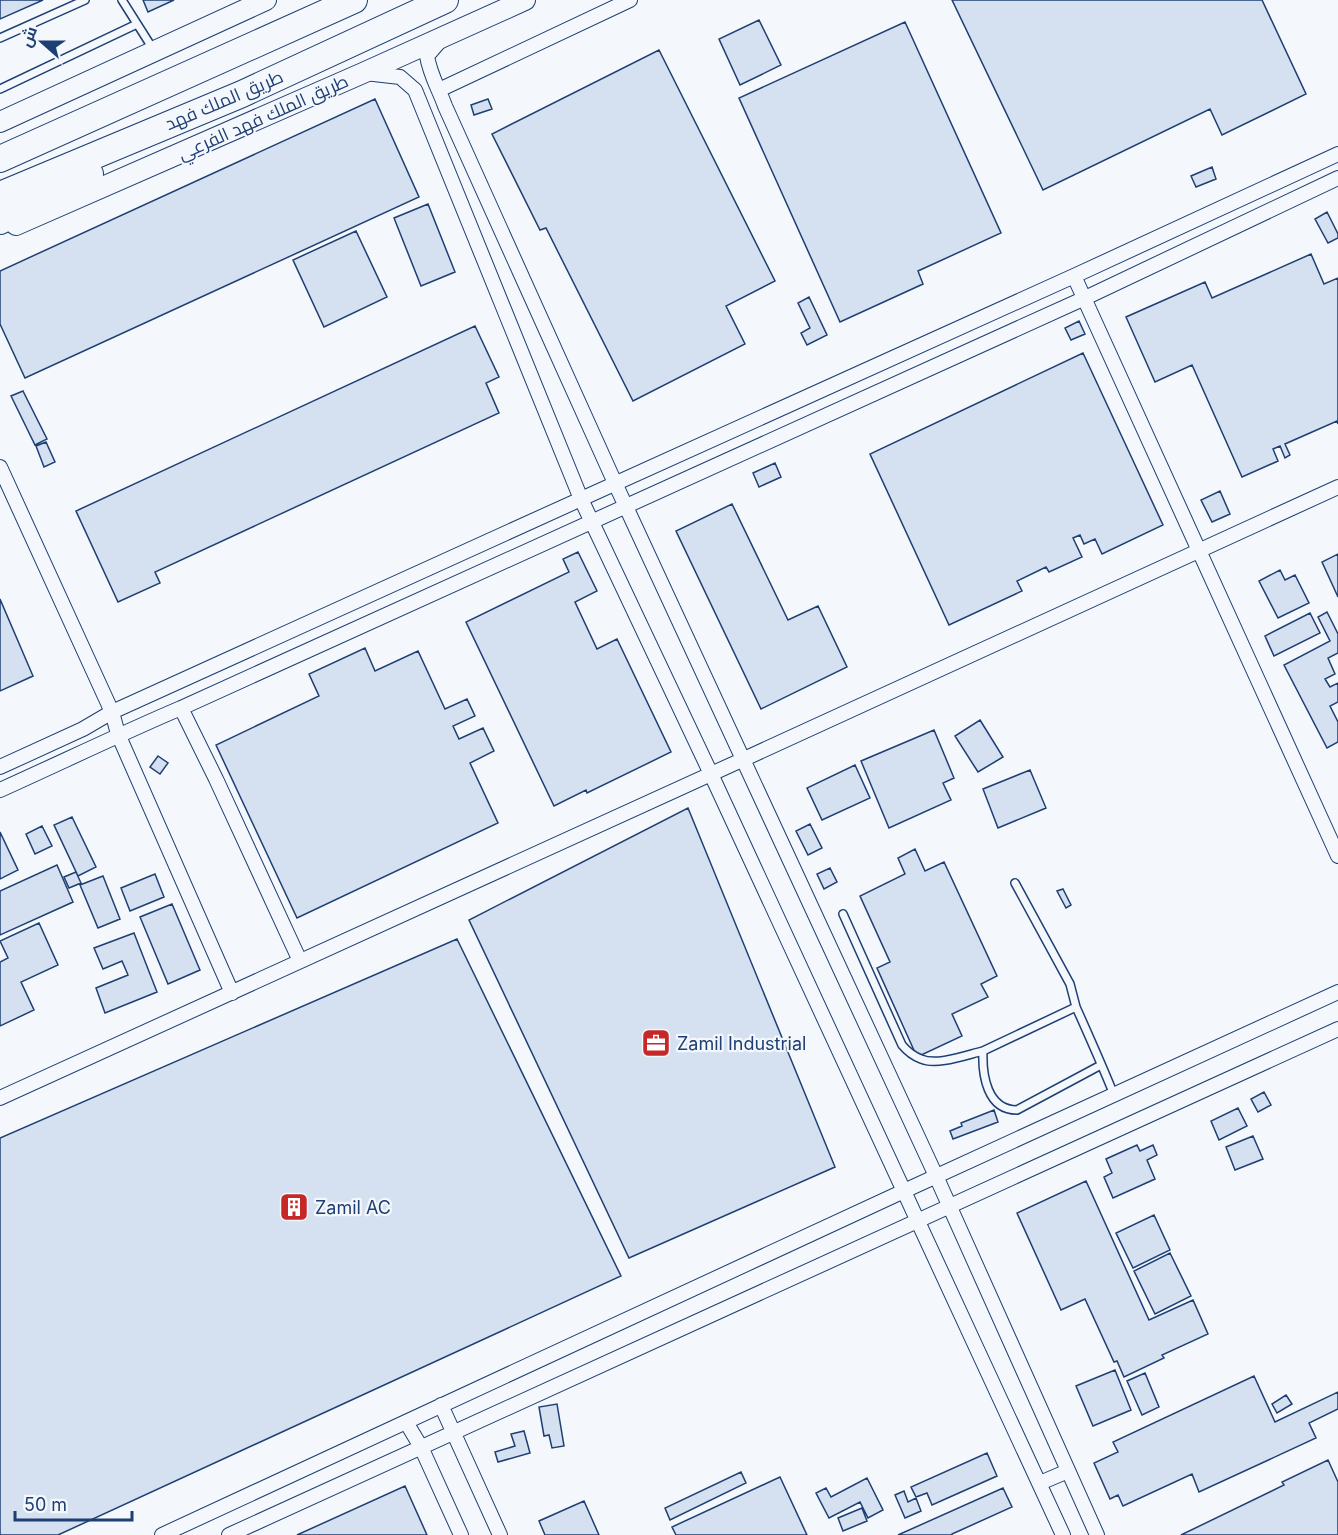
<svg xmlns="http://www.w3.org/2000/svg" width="1338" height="1535" font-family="Inter,Cairo,sans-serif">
<rect width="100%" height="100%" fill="#f4f7fb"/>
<path fill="#d5e0f0" stroke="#1d3f73" stroke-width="1.5" d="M0,0h43l-43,19z
M143,0h31l-26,12z
M952,0h310l44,94 -84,41 -12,-26 -167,81z
M759,20l22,45 -41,20 -21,-46z
M905,22l96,211 -83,38 5,13 -83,38 -101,-224z
M659,50l116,231 -49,25 19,38 -112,57 -87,-173 -6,2 -48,-96z
M375,99l44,98 -394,181 -25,-54v-53z
M488,99l4,10 -18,6 -3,-10z
M1212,167l4,12 -20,8 -5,-11z
M428,204l27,68 -34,14 -27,-68z
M1327,212l11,22v4l-10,5 -13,-24z
M356,231l31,66 -63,30 -31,-67z
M1311,254l13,30 14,-6v146l-1,-3 -52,23 5,11 -5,3 -5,-12 -7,3 5,12 -36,16 -50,-112 -37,17 -29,-65 79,-35 7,16z
M809,297l18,38 -20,10 -6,-12 9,-5 -12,-25z
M1079,321l6,13 -14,6 -6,-12z
M475,326l24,51 -13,6 13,30 -344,159 5,11 -42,19 -42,-91z
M1083,353l80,172 -61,29 -7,-15 -11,5 -4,-9 -7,3 9,19 -33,15 -3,-5 -29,14 5,10 -73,34 -79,-171z
M23,391l24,48 -12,6 -24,-49z
M46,442l9,20 -11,5 -8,-21z
M775,463l6,14 -22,10 -6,-14z
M1220,491l10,23 -18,8 -11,-22z
M732,504l56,116 30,-14 29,61 -86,42 -85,-178z
M578,552l19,39 -22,11 22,47 20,-10 54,113 -84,41 -1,-3 -32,16 -88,-184 103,-50 -6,-13z
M1338,554v43l-16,-35z
M1280,570l5,10 10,-5 14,28 -31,15 -19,-37z
M0,599l33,77 -33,15z
M1327,612l11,22v19l-10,5 7,16 -10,5 5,8 8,-4v19l-8,4 8,16v20l-11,6 -43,-83 46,-24 -12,-24z
M1310,613l10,20 -46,23 -9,-20z
M365,648l10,23 43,-20 27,58 22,-10 8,17 -22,10 6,13 24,-11 11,23 -24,12 28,60 -201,95 -81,-173 103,-49 -10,-22z
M980,720l23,37 -25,15 -23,-36z
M934,730l20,48 -11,5 8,17 -62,28 -28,-67z
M158,756l10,7 -8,11 -10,-7z
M855,765l15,33 -48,22 -15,-32z
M1030,770l16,38 -48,20 -15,-39z
M688,808l147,359 -206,91 -160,-338z
M72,817l24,50 -18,9 -24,-51z
M810,824l12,24 -14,7 -12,-24z
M42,826l10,20 -17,8 -9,-20z
M0,832l18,38 -18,9z
M915,849l10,22 19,-9 53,114 -16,8 7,13 -36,17 10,22 -45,21 -40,-89 13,-6 -30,-66 45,-22 -7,-16z
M57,865l16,37 -73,33v-44z
M830,868l7,14 -13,7 -7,-15z
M76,872l5,11 -12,5 -5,-11z
M155,874l9,23 -34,14 -9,-23z
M103,876l17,43 -22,9 -18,-43z
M1063,889l8,16 -5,3 -9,-17z
M172,904l28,66 -32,14 -28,-67z
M39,923l19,42 -37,17 13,28 -34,16v-64l8,-4 -8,-17z
M134,933l23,59 -52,21 -9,-25 32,-13 -6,-14 -19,8 -9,-21z
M457,939l164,337 -563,259h-58v-397z
M1264,1092l7,13 -13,7 -7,-13z
M1238,1108l9,18 -28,14 -8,-19z
M994,1110l4,12 -45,17 -3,-8 12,-5 -1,-3z
M1253,1136l10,23 -28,11 -9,-23z
M1137,1145l3,6 13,-6 4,10 -10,5 8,19 -42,19 -9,-21 8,-4 -6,-14z
M1086,1181l63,139 44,-20 15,34 -46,21 2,3 -40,19 -7,-16 -3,1 -29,-63 -24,11 -44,-97z
M1154,1215l16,35 -37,18 -17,-35z
M1170,1253l21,43 -36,18 -21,-43z
M1115,1370l16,40 -38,16 -17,-40z
M1145,1373l14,34 -17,8 -15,-34z
M1254,1376l21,46 63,-30v17l-29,14 7,15 -117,54 -7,-18 -69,32 -5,-11 -8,4 -16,-36 24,-11 -5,-10z
M1286,1395l6,9 -15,9 -5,-9z
M557,1404l7,42 -12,2 -3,-13 -5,1 -5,-29z
M524,1431l6,22 -32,9 -3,-10 20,-6 -4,-12z
M987,1453l10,23 -65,29 -5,-12 -11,4 -5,-10z
M1328,1460l10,22v53h-157l103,-50 -2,-3z
M741,1472l5,11 -76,37 -5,-12z
M780,1477l27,58h-131l-4,-8z
M867,1478l16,32 -15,8 -8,-16 -31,16 -13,-25 10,-5 5,9z
M405,1486l22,49h-130z
M1003,1488l9,19 -60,27v1h-54z
M904,1491l4,11 8,-4 5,13 -16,7 -10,-23z
M584,1501l15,34h-54l-6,-14z
M862,1508l5,13 -24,10 -5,-13z"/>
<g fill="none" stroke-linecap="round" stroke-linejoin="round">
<g stroke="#1d3f73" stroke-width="10">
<path id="service" d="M122,0l31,49
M0,38l85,-38
M0,89l137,-65
M1015,883l55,101 6,23
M843,914l59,131c5,6 11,11 19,14 16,7 45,-4 62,-8
M1101,1065l-84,45c-30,0 -35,-35 -34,-59l93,-44c13,29 26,58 38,88"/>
</g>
<g stroke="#1d3f73" stroke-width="16">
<path id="minor" d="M440,41l-13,15c3,19 12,33 18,50l170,377 321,693 161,359
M365,73l35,4 15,13 166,409 130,275 352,761
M439,90l191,-90
M1074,276l264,580
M0,467l112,245 6,22 114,259
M181,708l35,71 84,182
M0,767l83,-38 29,-17 469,-213 493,-223 264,-122
M0,790c60,-27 120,-56 181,-82l904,-410 253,-120
M0,1098l744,-339 594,-272
M441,1405l59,130
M406,1422l15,25 40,88
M1040,1483l28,-12
M162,1535l742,-344 434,-199
M229,1535l1109,-506"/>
</g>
<g stroke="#1d3f73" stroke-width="22">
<path id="secondary" d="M0,122l266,-122
M16,225l347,-152 162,-73"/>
</g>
<g stroke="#1d3f73" stroke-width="28">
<path id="motorway" d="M0,159l354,-159
M0,195l242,-101 203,-94
M0,221l90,-47"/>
</g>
<use href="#service" stroke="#f4f7fb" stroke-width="7"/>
<use href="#minor" stroke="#f4f7fb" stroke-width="14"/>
<use href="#secondary" stroke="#f4f7fb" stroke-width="20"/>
<use href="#motorway" stroke="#f4f7fb" stroke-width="26"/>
</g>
<defs>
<g id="office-square" transform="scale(1.5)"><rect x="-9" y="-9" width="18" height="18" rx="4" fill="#c62828" stroke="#f4f7fb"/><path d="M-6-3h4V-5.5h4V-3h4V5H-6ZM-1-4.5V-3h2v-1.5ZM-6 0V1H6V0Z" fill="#fff"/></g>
<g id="building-square" transform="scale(1.5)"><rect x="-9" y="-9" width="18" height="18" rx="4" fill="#c62828" stroke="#f4f7fb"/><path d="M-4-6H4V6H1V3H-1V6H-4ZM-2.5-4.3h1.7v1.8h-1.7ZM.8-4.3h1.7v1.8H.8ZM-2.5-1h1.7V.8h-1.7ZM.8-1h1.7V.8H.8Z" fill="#fff"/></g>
</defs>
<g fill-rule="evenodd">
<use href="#office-square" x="656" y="1043"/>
<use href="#building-square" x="294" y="1207"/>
</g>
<g text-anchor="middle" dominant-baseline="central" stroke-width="4.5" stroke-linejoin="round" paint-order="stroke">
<g font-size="18" fill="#1d3f73" stroke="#f4f7fb">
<text transform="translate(224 100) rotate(-23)">طريق الملك فهد</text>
<text transform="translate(263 117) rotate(-24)">طريق الملك فهد الفرعي</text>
</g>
<g font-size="18" fill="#1d3f73" stroke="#f4f7fb" text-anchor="start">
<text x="677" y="1043">Zamil Industrial</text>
<text x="315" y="1207">Zamil AC</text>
</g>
</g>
<g transform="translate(42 42) rotate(291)" stroke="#f4f7fb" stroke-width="4.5" paint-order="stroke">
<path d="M0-4.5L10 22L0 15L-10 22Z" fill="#1d3f73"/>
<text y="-9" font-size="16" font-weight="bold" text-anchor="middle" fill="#1d3f73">ش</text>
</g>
<path d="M15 1511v9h117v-9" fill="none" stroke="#1d3f73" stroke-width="3"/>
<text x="24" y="1511" font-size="18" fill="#1d3f73" stroke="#f4f7fb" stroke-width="4.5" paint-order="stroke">50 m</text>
</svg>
